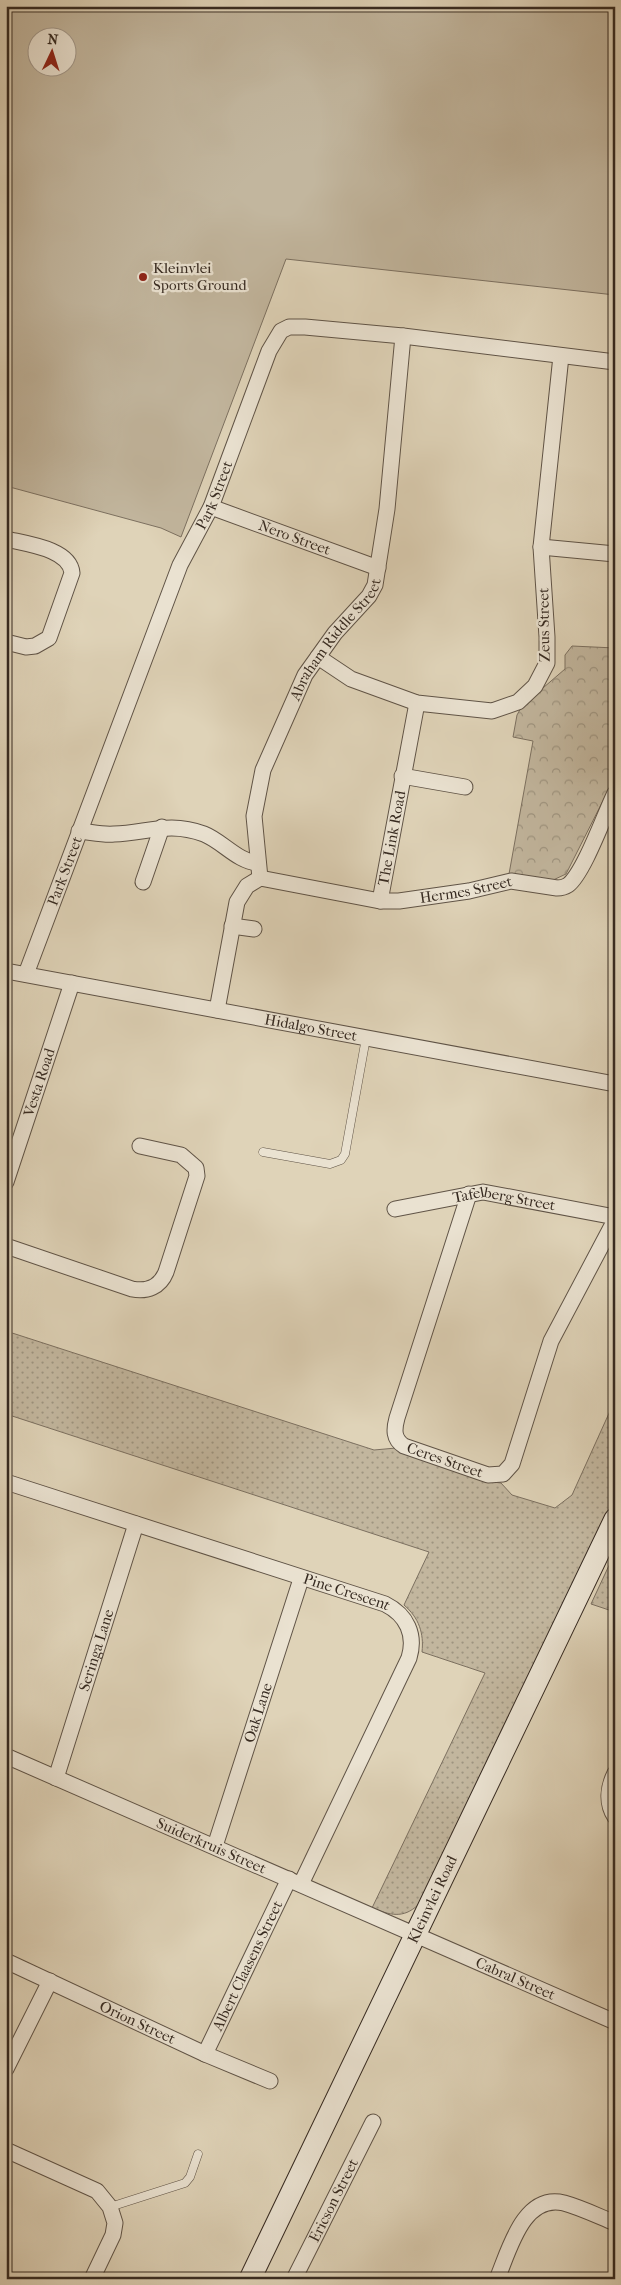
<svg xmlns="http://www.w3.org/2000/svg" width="621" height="2285" font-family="'IM FELL French Canon',serif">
<defs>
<pattern id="grass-dots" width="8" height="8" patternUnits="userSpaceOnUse" patternTransform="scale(1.25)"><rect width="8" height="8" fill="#c2b69e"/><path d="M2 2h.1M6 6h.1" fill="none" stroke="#9e9480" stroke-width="1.8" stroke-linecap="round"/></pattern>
<pattern id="forest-crowns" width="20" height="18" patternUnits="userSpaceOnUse" patternTransform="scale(1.25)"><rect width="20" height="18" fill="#c2b69e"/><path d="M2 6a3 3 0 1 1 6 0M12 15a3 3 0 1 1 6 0" fill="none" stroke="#9e9480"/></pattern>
</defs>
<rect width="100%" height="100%" fill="#dfd3b8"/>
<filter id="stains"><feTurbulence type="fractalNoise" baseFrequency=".004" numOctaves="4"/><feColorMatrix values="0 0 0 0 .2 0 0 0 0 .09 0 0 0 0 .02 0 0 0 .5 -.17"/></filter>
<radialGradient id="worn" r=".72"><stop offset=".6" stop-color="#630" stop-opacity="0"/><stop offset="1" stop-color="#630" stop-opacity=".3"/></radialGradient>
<path fill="url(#grass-dots)" stroke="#7c7060" d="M6,1331l368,119 22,-2 15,8 82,26 8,1 11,12 43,13 17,-13 43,-95v97l-197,408c-15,14 -28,10 -46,3l113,-235 -63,-21c2,-19 -3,-34 -18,-47l25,-53 -423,-138z
M615,1558v54l-24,-8 21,-45z"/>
<path fill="url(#forest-crowns)" stroke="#7c7060" d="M572,646l43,2v129l-49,97 -15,7 -42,-7 24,-133 -20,-4 4,-22 5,-9 43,-37v-14z"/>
<path fill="#c2b69e" stroke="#7c7060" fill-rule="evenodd" d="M6,6h609v289l-329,-36 -105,278 -20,-9 -155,-42zM38,38h30v30h-30z"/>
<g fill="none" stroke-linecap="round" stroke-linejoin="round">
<g stroke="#605447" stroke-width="9">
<path id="lane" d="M263,1152l67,12 11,-4 4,-6 21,-116
M110,2207l75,-24 5,-6 8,-23"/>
</g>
<g stroke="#605447" stroke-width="17">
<g id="street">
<path id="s1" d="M211,507l167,61"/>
<path d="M6,539c21,5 64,10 66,34l-23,65 -14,8 -9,1 -20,-5"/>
<path d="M541,547l74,7"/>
<path d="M318,657l33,22 66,24 75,8 26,-9 17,-16 12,-23v-26l-6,-90 20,-191"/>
<path d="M402,776l63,11"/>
<path d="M79,831c12,1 23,4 35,3 33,-1 55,-13 90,0 18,7 34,28 54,29"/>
<path id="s2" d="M260,878l-6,-62 9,-46 42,-95 30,-42 34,-37 6,-11 12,-76 16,-173"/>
<path id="s3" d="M260,878l120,23h19l70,-10 42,-10 46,7c4,0 8,-1 11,-3 16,-12 37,-72 47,-92"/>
<path d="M143,882l19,-55"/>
<path id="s4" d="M380,901l37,-198"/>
<path d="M232,926l22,3"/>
<path id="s5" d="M6,971l609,113"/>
<path id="s6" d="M26,974l154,-409 31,-58 58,-156 12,-20 8,-4h16l98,9 212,26"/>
<path d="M217,1010l20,-108 10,-16 13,-8"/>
<path id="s7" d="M6,1182l66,-199"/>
<path id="s8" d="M469,1194l-72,224c-3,11 -4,21 7,28l84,29 15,-1 9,-10 39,-123 64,-121"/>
<path id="s9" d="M395,1209l88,-17 132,25"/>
<path d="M6,1246l126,43c15,3 28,-2 34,-17l31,-96 -1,-8 -15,-13 -41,-9"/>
<path id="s10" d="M6,1482l379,122c22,11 31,31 24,54l-108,226"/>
<path id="s11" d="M6,1756l609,266"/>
<path d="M615,1773c-7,14 -9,30 0,44"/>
<path id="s12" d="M56,1778l80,-254"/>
<path id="s13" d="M215,1846l86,-267"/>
<path id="s14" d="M6,1961l199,93 65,27"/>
<path id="s15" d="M205,2054l84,-175"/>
<path d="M6,2069l44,-88"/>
<path d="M6,2150l91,41 13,16 5,16 -2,12 -21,44"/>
<path id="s16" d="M294,2279l79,-157"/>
<path d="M497,2279c12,-28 26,-86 67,-76 18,5 34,13 51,20"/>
</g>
</g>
<g stroke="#362a21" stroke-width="23">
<g id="secondary">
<path id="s17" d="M250,2279l365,-760"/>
</g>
</g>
<use href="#lane" stroke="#eae2d1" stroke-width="8"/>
<use href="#street" stroke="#eae2d1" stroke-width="15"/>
<use href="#secondary" stroke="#eae2d1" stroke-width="21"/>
</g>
<circle fill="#8f2418" stroke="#eae2d1" stroke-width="2" cx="143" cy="277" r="5"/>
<g text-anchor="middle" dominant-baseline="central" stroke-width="4.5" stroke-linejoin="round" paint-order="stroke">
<g font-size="15" fill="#362a21" stroke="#eae2d1" text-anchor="start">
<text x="153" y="268">Kleinvlei<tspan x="153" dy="17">Sports Ground</tspan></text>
</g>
<g font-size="15" fill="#362a21" stroke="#eae2d1">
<text stroke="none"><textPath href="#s6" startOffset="515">Park Street</textPath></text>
<text stroke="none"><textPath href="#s1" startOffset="89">Nero Street</textPath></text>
<text transform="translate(544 625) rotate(-91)">Zeus Street</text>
<text stroke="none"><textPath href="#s2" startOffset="260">Abraham Riddle Street</textPath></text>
<text stroke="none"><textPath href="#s4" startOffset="64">The Link Road</textPath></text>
<text stroke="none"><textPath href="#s6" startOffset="110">Park Street</textPath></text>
<text stroke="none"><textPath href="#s3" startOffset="209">Hermes Street</textPath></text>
<text stroke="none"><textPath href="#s5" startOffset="310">Hidalgo Street</textPath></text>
<text stroke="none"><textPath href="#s7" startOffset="105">Vesta Road</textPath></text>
<text stroke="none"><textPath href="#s9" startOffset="111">Tafelberg Street</textPath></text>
<text stroke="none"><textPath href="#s8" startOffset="310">Ceres Street</textPath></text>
<text stroke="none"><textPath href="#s10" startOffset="358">Pine Crescent</textPath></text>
<text stroke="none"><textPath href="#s12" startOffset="134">Seringa Lane</textPath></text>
<text stroke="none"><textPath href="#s13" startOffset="140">Oak Lane</textPath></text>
<text stroke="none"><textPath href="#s11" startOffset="224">Suiderkruis Street</textPath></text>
<text stroke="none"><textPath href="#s17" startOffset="421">Kleinvlei Road</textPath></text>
<text stroke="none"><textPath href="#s15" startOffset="98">Albert Claasens Street</textPath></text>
<text stroke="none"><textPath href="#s11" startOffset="556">Cabral Street</textPath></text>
<text stroke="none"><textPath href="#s14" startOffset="145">Orion Street</textPath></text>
<text stroke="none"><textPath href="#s16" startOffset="88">Ericson Street</textPath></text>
</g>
</g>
<rect width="621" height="2285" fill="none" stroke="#dfd3b8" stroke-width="25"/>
<rect x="8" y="8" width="606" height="2270" fill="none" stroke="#362a21" stroke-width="2.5"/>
<rect x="12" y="12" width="596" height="2260" fill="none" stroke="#362a21"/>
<g transform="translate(52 52) rotate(4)"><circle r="24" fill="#eae2d1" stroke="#a2988b"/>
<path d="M0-4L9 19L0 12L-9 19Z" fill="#8f2418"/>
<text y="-8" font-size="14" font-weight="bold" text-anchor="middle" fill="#362a21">N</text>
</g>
<rect width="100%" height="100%" filter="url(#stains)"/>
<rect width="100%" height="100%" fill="url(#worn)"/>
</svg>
